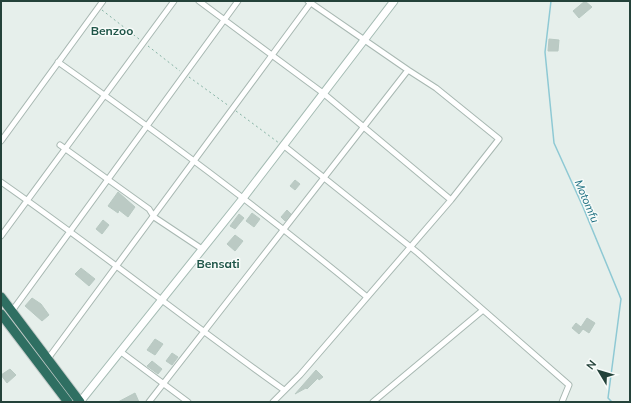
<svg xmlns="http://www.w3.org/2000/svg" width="631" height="403" font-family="Mulish,sans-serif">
<rect width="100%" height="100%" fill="#e6efeb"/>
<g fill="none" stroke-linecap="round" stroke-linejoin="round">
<path stroke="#8ec9d4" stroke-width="1.5" d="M551,1l-6,51 9,91 29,64 38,92 -13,99 4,4"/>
</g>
<path fill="#bbcac4" stroke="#b8c9c2" d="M585,1l7,6 -13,11 -6,-7z
M549,39l10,1 -1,11h-10z
M295,180l5,4 -5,6 -5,-4z
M118,192l17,15 -7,10 -9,-7 -1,3 -10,-7z
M287,210l4,4 -6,7 -4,-4z
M252,213l8,6 -6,8 -8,-6z
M239,214l5,4 -9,11 -5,-3z
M103,220l6,5 -7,9 -6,-5z
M235,235l8,6 -8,10 -8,-7z
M81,268l14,11 -6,7 -14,-12z
M32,298l9,6 8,11 -7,6 -17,-15z
M587,318l8,5 -6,10 -6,-4 -4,5 -7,-6 4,-5 5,4z
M155,339l8,5 -8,11 -8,-5z
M172,353l6,4 -6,8 -6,-4z
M152,361l10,8 -4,5 -11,-8z
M10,369l6,6 -9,8 -6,-8z
M316,370l7,7 -4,3 -1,-2 -11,11 -1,-1 -11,6z
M135,393l4,9h-21z"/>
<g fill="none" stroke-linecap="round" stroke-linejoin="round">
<g stroke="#a8b8b2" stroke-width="7">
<path id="street" d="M199,1l124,92 128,107
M58,62c106,75 209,152 309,235
M1,141l102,-140
M60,145l89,64 5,8 48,32
M283,145l135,108 151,132 -7,17
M1,182c96,67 187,140 283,208
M1,236l173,-235
M12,311l226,-310
M121,352l67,50
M47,360l265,-359
M149,402l259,-332
M273,402l27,-27 151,-175 48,-61 -63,-51 -28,-18 -100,-69
M373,402l110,-92"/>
</g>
<g stroke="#a4bbb3" stroke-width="9">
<path id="secondary" d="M80,402l164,-205 150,-196"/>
</g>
<g stroke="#c2cac8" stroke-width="11">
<path id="highway" d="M1,297l79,105
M1,314l67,88"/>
</g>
<path stroke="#86b3a5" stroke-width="1" stroke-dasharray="2 3" stroke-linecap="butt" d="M102,10l37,29
M148,46l32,25
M189,77l40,29
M236,111l43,32"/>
<use href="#street" stroke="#fff" stroke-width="5"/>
<use href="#secondary" stroke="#fff" stroke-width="7"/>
<use href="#highway" stroke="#2f6f62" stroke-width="9"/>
</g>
<g text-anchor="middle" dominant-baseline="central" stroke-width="3" stroke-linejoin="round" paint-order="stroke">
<g font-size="11" font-style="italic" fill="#1c6f80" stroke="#f7fbf9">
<text transform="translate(587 201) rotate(67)">Motomfu</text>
</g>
<g font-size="12" font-weight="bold" fill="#1f5548" stroke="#f7fbf9">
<text x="112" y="30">Benzoo</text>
<text x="218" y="263">Bensati</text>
</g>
</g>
<rect width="631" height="403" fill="none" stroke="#24423a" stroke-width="4"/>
<g transform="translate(599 371) rotate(308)" stroke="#f7fbf9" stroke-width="3" paint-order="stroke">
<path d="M0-3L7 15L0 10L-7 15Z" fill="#24423a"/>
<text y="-6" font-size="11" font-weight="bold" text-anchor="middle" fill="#24423a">N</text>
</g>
</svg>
